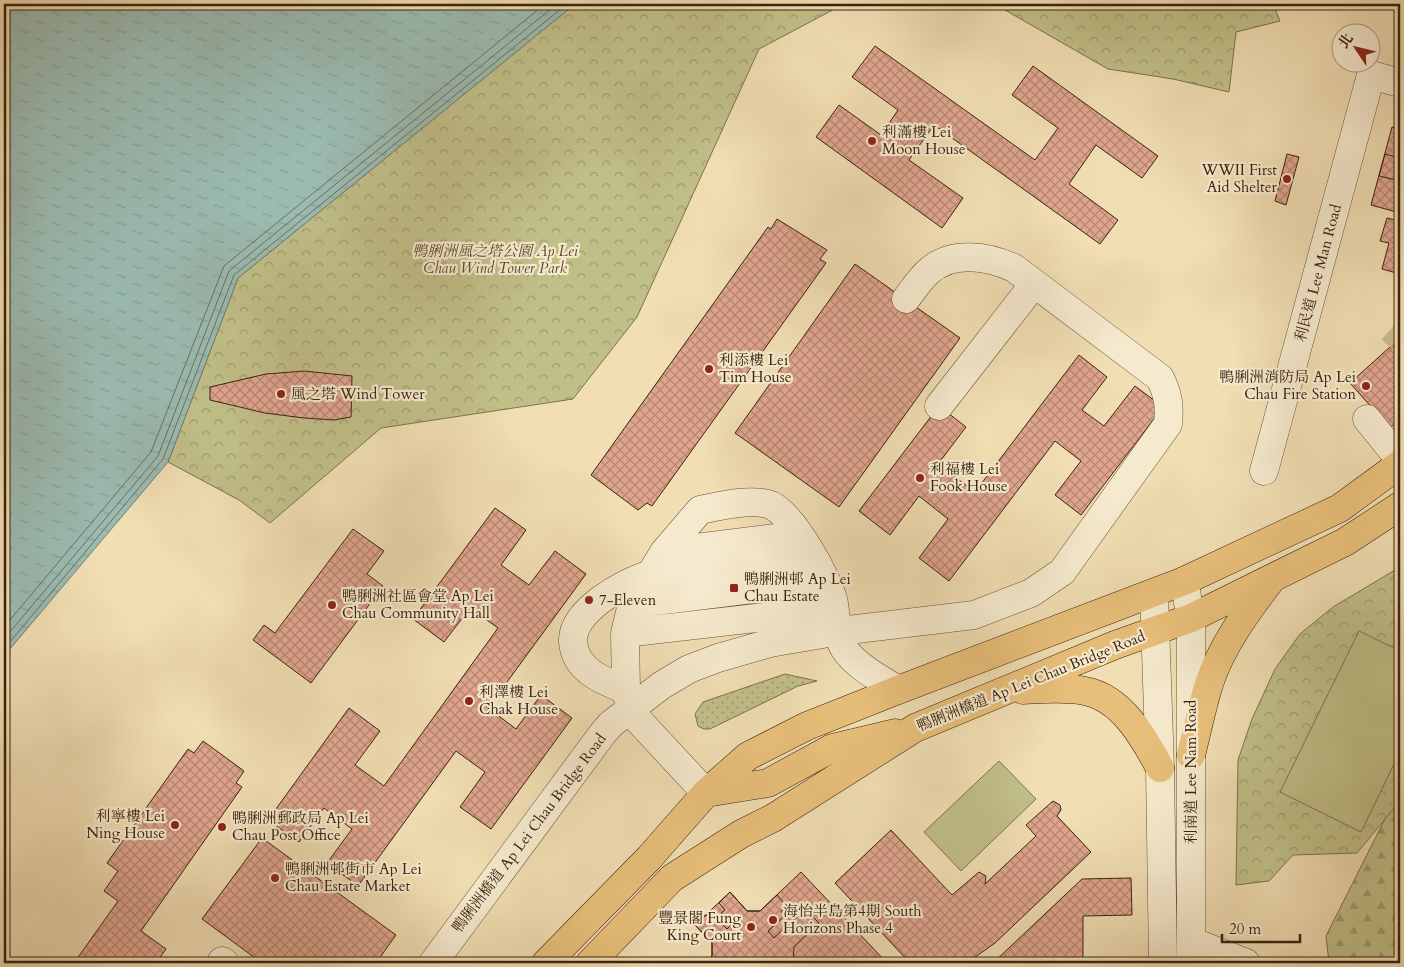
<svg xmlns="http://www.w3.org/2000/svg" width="1404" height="967" font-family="Cardo,'Noto Serif TC',serif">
<defs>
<pattern id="grass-dots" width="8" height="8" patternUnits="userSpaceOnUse" patternTransform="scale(1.25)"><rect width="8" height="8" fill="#c1bf88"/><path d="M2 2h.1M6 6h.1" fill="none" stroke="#9e9b6e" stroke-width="1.8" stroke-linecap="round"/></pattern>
<pattern id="forest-firs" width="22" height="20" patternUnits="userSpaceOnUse" patternTransform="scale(1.25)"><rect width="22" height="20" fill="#c1bf88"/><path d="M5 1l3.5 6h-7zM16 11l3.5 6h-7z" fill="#9e9b6e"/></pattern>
<pattern id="park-crowns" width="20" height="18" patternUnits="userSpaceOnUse" patternTransform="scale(1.25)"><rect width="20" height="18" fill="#c1bf88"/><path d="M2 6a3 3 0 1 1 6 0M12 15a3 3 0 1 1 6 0" fill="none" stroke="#9e9b6e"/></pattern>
<pattern id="water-ripples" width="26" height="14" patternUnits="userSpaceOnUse" patternTransform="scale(1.25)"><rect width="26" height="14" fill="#9bbbb2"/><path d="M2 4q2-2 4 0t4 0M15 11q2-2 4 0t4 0" fill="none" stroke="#86a098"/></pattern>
<pattern id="building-cross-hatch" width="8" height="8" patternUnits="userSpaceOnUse" patternTransform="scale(1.25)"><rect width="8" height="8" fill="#e0a58f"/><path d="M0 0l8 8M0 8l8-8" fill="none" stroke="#b78673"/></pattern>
</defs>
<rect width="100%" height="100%" fill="#f1deb3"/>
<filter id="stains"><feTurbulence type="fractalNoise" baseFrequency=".004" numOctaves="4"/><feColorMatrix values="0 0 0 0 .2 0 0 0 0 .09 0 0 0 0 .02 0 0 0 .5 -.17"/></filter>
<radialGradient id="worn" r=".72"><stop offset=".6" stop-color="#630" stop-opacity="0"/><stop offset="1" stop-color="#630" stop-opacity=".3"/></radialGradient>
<path fill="url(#grass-dots)" stroke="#7e714c" d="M785,674l32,7 -19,5 -88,43h-6l-6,-3 -3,-12 8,-12z"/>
<path fill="url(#forest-firs)" stroke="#7e714c" d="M1400,789v174h-71l-3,-27z"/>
<path fill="url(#park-crowns)" stroke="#7e714c" d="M575,4h269l-85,45 -122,268 -64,82 -192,29 -111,95 -31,-23 -71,-38 70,-184z
M987,4h286l7,17 -44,11 -7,60 -56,-13 -65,-10 -103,-59z
M1400,567v234l-43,52 -64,2 -24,26 -33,4 2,-125 14,-41 23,-50 25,-35 33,-27z"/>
<path fill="#c1bf88" stroke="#7e714c" d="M1359,631l41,20v101l-39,80 -81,-40z
M999,761l37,38 -75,72 -37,-39z"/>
<path fill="url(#water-ripples)" stroke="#757e71" d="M4,4h571l-337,274 -70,184 -164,194z"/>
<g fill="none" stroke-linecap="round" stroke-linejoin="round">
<path stroke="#6b6f60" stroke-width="1" d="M4,627l147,-175 73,-186 321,-262
M4,639l154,-183 71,-185 328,-267
M4,649l159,-190 71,-184 333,-271"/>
</g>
<path fill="url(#building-cross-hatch)" stroke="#3b230f" d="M875,46l160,114 23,-32 -46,-33 21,-29 125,90 -16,22 -46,-33 -27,39 49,36 -18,24 -166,-119 -25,35 54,38 -21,30 -126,-91 23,-32 42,30 17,-25 -46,-33z
M1392,127l8,3v83l-29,-8z
M1287,154l12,3 -13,48 -11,-4z
M1385,154l15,4v23l-21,-5z
M1387,218l13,3v53l-18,-5 7,-26 -9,-2z
M777,219l50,31 -7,9 6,4 -174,243 -5,-3 -9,7 -47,-35 177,-248 3,2z
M855,264l105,74 -121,169 -104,-74z
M1400,338v81l-10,9 -40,-45z
M1079,355l28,22 -25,33 22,16 31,-40 28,21 -82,108 -26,-20 26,-34 -26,-20 -106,140 -30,-23 29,-39 -29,-23 -29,39 -31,-24 80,-105 27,21 -28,37 37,28z
M304,371l48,5 -1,41 -17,3 -30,-2 -39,-5 -55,-13v-13l56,-13z
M495,508l31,22 -25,35 28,20 26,-34 31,23 -98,134 28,21 25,-34 31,23 -81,111 -31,-22 25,-35 -29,-21 -98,135 -31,-23 25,-34 -28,-21 -25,34 -31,-22 81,-112 31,23 -25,34 29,21 114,-158 -28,-20 -26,34 -31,-23z
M353,529l31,22 -17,23 16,12 -72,97 -58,-43 11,-15 11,8z
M203,741l41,30 -8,12 6,4 -101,144 25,18 -10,14h-82l44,-62 -14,-10 14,-20 -11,-8 81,-114 6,4z
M1053,801l7,4 1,5 -4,6 34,36 -96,91 -24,17 -11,3h-50l-75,-80 56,-53 61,65 27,-23 7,4 -1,8 51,-48 -10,-11z
M262,838l134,97 -20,28h-114l-60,-44z
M801,872l86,91h-182l7,-7v-13l-17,-18 35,-33 17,19h13z
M1131,878l1,37 -49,1v47h-90l89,-84z
M730,892l17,19h13l17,-16 10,11 -6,6 3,4 -16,15 6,7 24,-22 3,3 7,-7 11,11 -25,24 -1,14 3,2h-91l7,-7v-13l-17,-18 11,-10 6,6 4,-3 11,11 5,-5 -11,-11 4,-3 -6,-7z"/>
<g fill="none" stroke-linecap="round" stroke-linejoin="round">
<path stroke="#cdb992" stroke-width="28" stroke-dasharray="28 14" stroke-linecap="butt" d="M1391,329l9,8"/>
<g stroke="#685238" stroke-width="29">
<path id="minor" d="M939,406l95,-122
M1367,419l33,41
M1264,471l107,-396 29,8
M664,552l135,-17
M1184,581l7,37v345
M1154,594l6,174 3,195
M632,604l193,-24
M625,633l209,-24
M626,690c-23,-9 -51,-20 -53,-48 -2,-30 50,-60 76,-67 14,-4 30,-3 45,-5 39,-6 78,-11 117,-16
M706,793l-66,-71 -10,-14 -4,-18 -1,-57 7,-29 32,-52 36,-42c19,-4 48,-11 68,-6 22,5 63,78 66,100 2,12 3,33 10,44 10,17 38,32 54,42
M1191,941l55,22
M221,963l1,-2 3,2
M433,963l170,-230 8,-9 51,-39 27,-16 29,-11 52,-15 70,-12 134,-16 57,-22 31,-21 106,-148c2,-18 0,-30 -8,-46l-146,-110c-26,-12 -63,-18 -86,4 -8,7 -15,18 -22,27"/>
</g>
<g stroke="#3b230f" stroke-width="29">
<path id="major" d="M1023,690c20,-1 42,-3 62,1 37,7 59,47 75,77
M1191,755c6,-24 11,-48 18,-71 13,-39 37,-71 61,-103
M706,793l62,-10 64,-35 63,-15
M546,963l103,-105 57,-65 42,-37 59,-30 91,-36 286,-109 156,-73 60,-44
M590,963l82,-85 69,-44 32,-16 142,-90 200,-83 76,-27 154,-76 55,-36"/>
</g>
<use href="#minor" stroke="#f6eace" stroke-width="28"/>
<use href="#major" stroke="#e8bf7a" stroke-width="28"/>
</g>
<g fill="#8f2418" stroke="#f6eace" stroke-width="2">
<circle cx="872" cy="141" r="5"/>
<circle cx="1287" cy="179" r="5"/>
<circle cx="709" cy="369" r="5"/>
<circle cx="1366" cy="386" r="5"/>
<circle cx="281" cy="394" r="5"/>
<circle cx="920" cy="478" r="5"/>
<rect x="729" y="583" width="10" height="10" rx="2.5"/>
<circle cx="589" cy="600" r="5"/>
<circle cx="332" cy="605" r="5"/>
<circle cx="469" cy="701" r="5"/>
<circle cx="175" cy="825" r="5"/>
<circle cx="222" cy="827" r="5"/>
<circle cx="275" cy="878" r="5"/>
<circle cx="773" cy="920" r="5"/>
<circle cx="751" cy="927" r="5"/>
</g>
<g text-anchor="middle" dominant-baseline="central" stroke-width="4.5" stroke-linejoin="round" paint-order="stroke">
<g font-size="15" fill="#3b230f" stroke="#f6eace" text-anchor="start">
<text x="882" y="132">利滿樓 Lei<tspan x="882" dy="17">Moon House</tspan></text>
<text x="1277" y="170" text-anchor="end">WWII First<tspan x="1277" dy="17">Aid Shelter</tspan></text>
<text x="719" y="360">利添樓 Lei<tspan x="719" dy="17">Tim House</tspan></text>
<text x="1356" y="377" text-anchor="end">鴨脷洲消防局 Ap Lei<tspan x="1356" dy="17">Chau Fire Station</tspan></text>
<text x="291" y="394">風之塔 Wind Tower</text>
<text x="930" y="469">利福樓 Lei<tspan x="930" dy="17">Fook House</tspan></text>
<text x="744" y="579">鴨脷洲邨 Ap Lei<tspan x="744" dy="17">Chau Estate</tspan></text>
<text x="342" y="596">鴨脷洲社區會堂 Ap Lei<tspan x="342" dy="17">Chau Community Hall</tspan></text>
<text x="599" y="600">7-Eleven</text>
<text x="479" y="692">利澤樓 Lei<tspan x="479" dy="17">Chak House</tspan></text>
<text x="165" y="816" text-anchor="end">利寧樓 Lei<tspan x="165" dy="17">Ning House</tspan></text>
<text x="232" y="818">鴨脷洲郵政局 Ap Lei<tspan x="232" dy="17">Chau Post Office</tspan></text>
<text x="285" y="869">鴨脷洲邨街市 Ap Lei<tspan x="285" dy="17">Chau Estate Market</tspan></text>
<text x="783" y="911">海怡半島第4期 South<tspan x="783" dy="17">Horizons Phase 4</tspan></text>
<text x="741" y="918" text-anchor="end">豐景閣 Fung<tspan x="741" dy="17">King Court</tspan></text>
</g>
<g font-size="15" font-style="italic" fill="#5c4a2d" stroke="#f6eace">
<text x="495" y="251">鴨脷洲風之塔公園 Ap Lei<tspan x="495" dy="17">Chau Wind Tower Park</tspan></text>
</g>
<g font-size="15" fill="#3b230f" stroke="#f6eace">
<text transform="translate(1318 273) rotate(-75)">利民道 Lee Man Road</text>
<text transform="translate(1031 681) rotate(-22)">鴨脷洲橋道 Ap Lei Chau Bridge Road</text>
<text transform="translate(1191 772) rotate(-90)">利南道 Lee Nam Road</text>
<text transform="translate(529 833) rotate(-53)">鴨脷洲橋道 Ap Lei Chau Bridge Road</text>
</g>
</g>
<rect width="1404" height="967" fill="none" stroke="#f1deb3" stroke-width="20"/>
<rect x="5" y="5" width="1394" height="957" fill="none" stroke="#3b230f" stroke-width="2.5"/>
<rect x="10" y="10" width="1384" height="947" fill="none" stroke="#3b230f"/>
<g transform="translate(1356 48) rotate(305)"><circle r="24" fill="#f6eace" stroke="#ab9a82"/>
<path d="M0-4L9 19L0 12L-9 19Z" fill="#8f2418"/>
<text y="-8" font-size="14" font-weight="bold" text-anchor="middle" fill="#3b230f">北</text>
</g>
<path d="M1222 934v8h78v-8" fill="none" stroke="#3b230f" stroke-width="2.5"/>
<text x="1229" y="934" font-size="15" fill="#3b230f" stroke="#f6eace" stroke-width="4" paint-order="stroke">20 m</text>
<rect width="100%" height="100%" filter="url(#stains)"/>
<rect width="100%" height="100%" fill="url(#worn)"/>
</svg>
